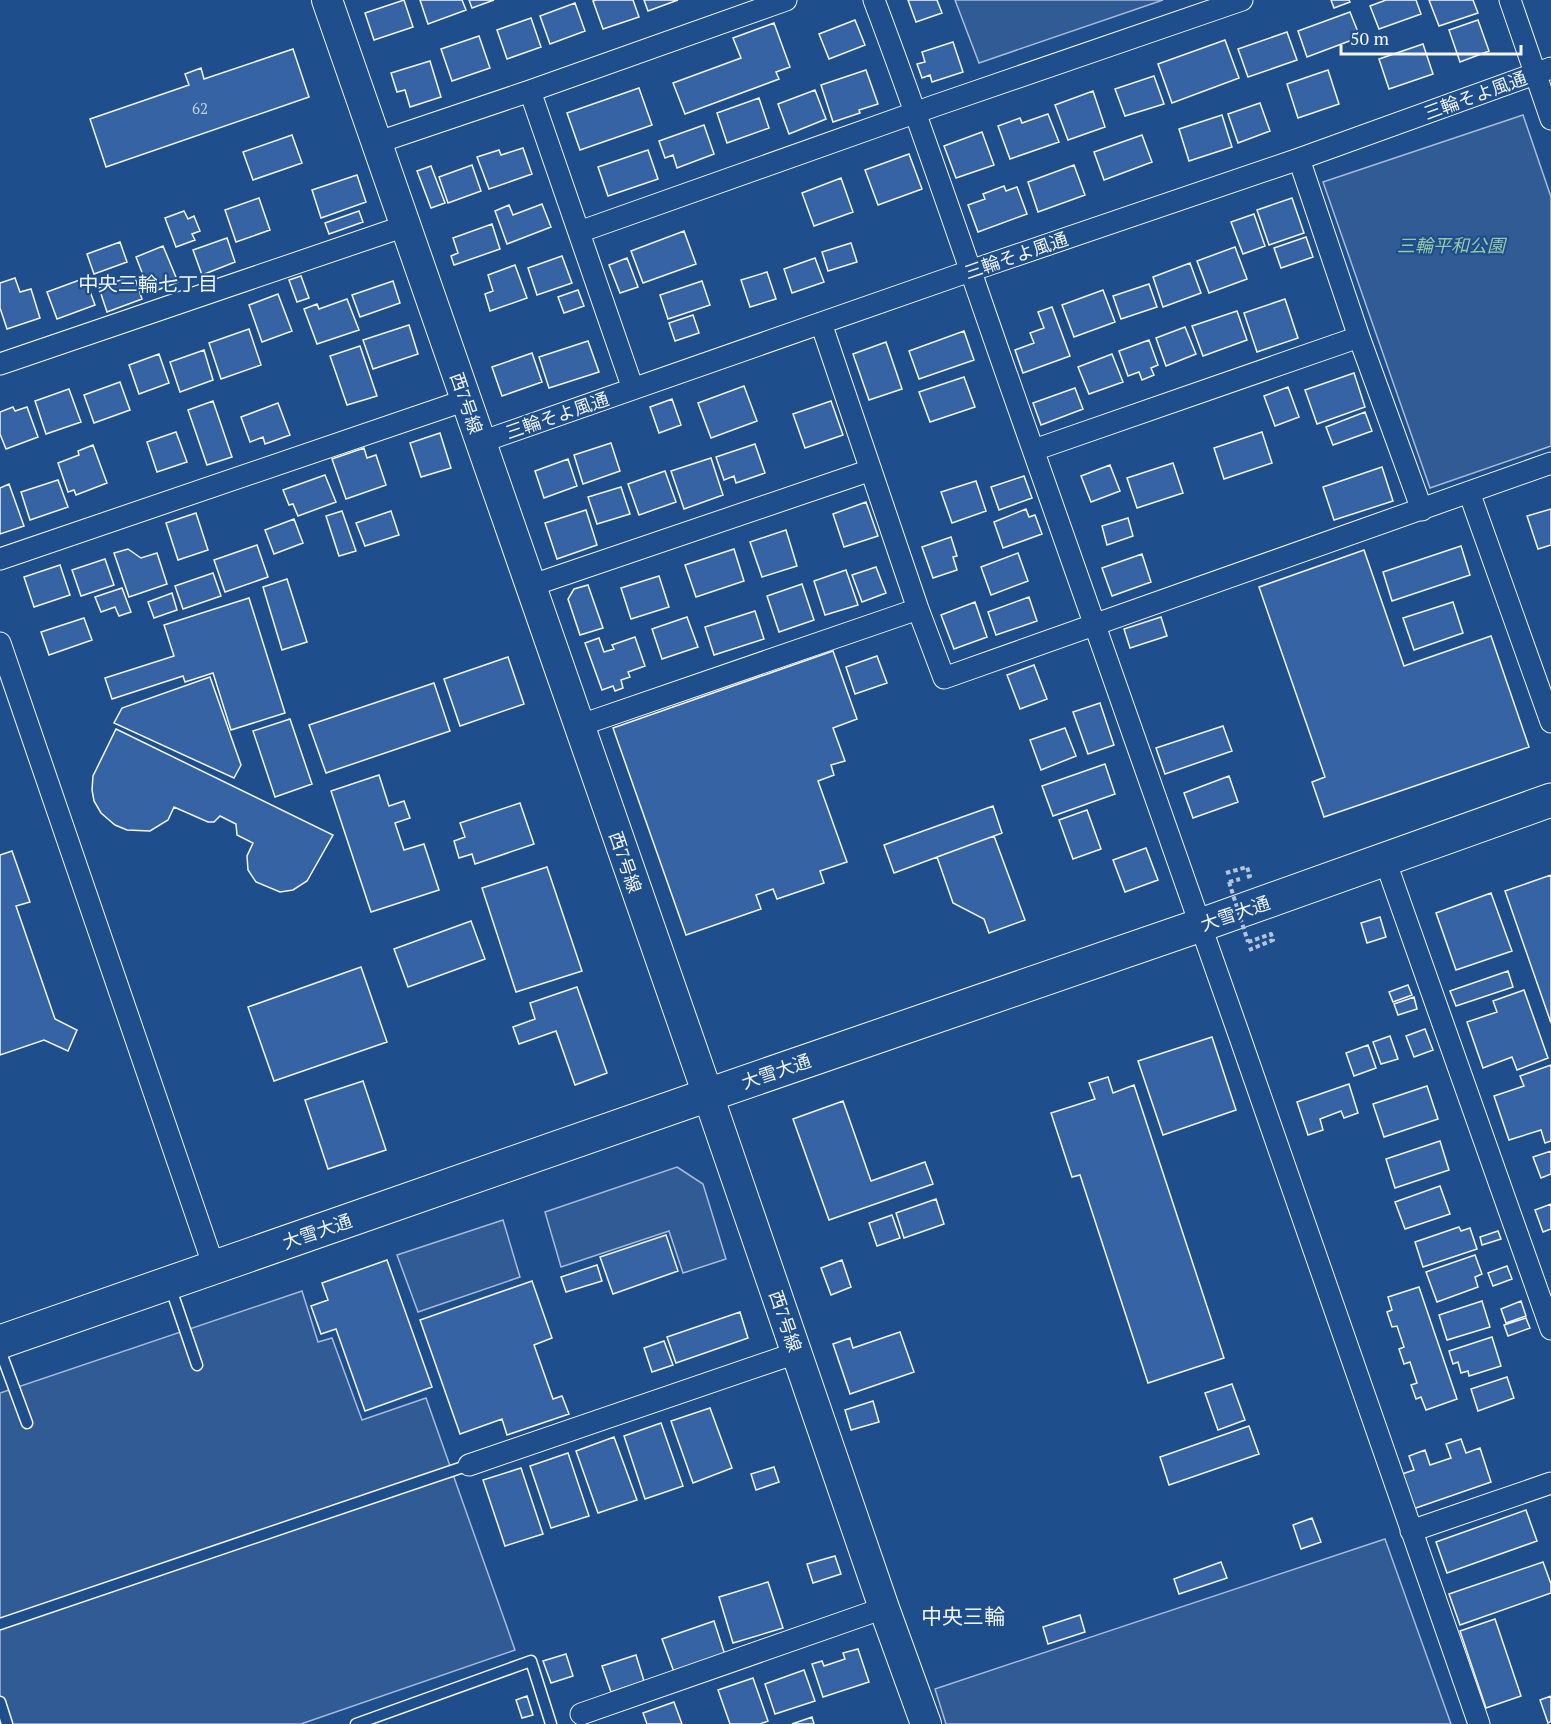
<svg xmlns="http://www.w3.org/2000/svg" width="1551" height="1724" font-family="'PT Serif','Noto Sans JP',serif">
<rect width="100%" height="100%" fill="#1f4e8c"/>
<path fill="#305b95" stroke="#a8bbd7" stroke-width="1.5" d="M955,0h208l-184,63z
M1523,115l28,82v249l-121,42 -107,-306z
M677,1167l26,17 23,75 -43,14 -14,-42 -108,36 -16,-55z
M503,1220l17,57 -102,35 -21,-57z
M302,1291l16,51 14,-4 30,82 64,-22 89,252 -214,74h-301v-331z
M1385,1539l66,185h-505l-11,-35z"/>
<path fill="#3563a3" stroke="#f2f6ff" stroke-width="1.5" d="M404,0l9,27 -39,13 -9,-27z
M420,0h42l4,10 -38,14z
M469,0h25l-22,8z
M596,0h37l6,17 -36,12 -10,-28z
M644,0h34l-30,11z
M908,0h29l5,13 -26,9z
M1331,0h18l1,2 -16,6z
M1386,0h30l5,14 -42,15 -9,-23z
M1429,0h44l5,13 -39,13z
M575,3l10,28 -35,13 -10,-28z
M1350,12l10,25 -53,20 -9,-26z
M531,18l10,29 -34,12 -10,-29z
M855,20l10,25 -36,14 -10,-25z
M1478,20l11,31 -29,11 -11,-32z
M774,23l16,44 -14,5 3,7 -94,35 -12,-31 68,-25 -8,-20z
M1287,32l10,28 -49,17 -10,-28z
M479,36l11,32 -38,13 -11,-32z
M1225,40l14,38 -67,25 -14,-39z
M953,42l10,30 -31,10 -2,-7 -8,3 -5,-14 8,-2 -3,-10z
M1423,44l10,30 -44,15 -10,-30z
M293,49l16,48 -203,70 -16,-48 99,-34 -4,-11 16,-6 3,11z
M430,61l11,36 -31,10 -5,-17 -8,2 -6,-19z
M866,70l12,34 -19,6 1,3 -27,9 -12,-37z
M1328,70l11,34 -41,14 -11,-34z
M1154,76l10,28 -39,12 -10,-27z
M639,88l13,37 -72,25 -13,-37z
M815,90l11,29 -37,15 -11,-30z
M1093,91l12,36 -37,13 -13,-35z
M759,98l10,30 -42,15 -10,-30z
M1260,103l10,28 -32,12 -10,-29z
M1048,114l11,28 -49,17 -12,-33 22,-8 2,5z
M1222,115l10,32 -43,14 -10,-32z
M704,125l10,29 -37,14 -4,-13 -8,3 -6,-17z
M982,132l12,33 -38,13 -12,-32z
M292,135l10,28 -49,17 -10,-28z
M1142,135l10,27 -48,18 -10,-28z
M523,148l9,26 -43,15 -12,-32 22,-7 2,5z
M648,150l10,29 -50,17 -10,-29z
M909,154l13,35 -44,16 -13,-35z
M472,165l9,26 -33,12 -9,-26z
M1074,165l11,30 -47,17 -10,-30z
M431,166l14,37 -14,5 -14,-37z
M357,175l9,27 -45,16 -9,-28z
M841,178l12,34 -39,14 -12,-33z
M1004,186l2,5 11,-4 10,27 -49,18 -10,-27 17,-6 -2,-5z
M259,198l11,32 -34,12 -11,-32z
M1292,198l12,35 -35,12 -12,-35z
M542,204l9,23 -44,17 -12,-33 14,-6 4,10z
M184,211l4,8 6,-3 6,15 -8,3 3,6 -19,7 -11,-29z
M359,211l4,11 -34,12 -4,-11z
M1254,214l11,32 -22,8 -12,-32z
M492,224l8,25 -46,16 -3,-9 7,-3 -5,-15z
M684,231l12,33 -53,19 -12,-32z
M1306,237l7,20 -32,11 -7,-20z
M227,238l8,24 -33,13 -9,-25z
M120,242l7,20 -33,12 -7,-20z
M851,243l6,19 -29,9 -6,-19z
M163,246l15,36 -28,11 -14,-36z
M1235,247l12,32 -38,14 -12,-32z
M562,256l10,27 -35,12 -9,-27z
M627,258l11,29 -18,6 -11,-28z
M815,258l9,24 -32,11 -8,-24z
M1190,263l11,30 -38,14 -10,-30z
M515,265l12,33 -37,13 -5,-17 8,-3 -5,-16z
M767,272l9,27 -26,8 -9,-27z
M134,275l8,24 -35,13 -8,-24z
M301,276l8,22 -12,4 -8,-22z
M15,278l5,14 11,-3 9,29 -33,11 -7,-21v-25z
M85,278l10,27 -38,14 -10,-27z
M393,281l7,22 -40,14 -8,-22z
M702,281l8,24 -42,14 -8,-24z
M1149,284l8,23 -36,12 -8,-23z
M578,290l6,16 -20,7 -6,-16z
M1103,290l12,32 -41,15 -12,-32z
M278,294l14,37 -30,11 -13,-37z
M347,299l12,31 -42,14 -13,-35 13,-5 2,5z
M1285,299l13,39 -41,14 -13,-39z
M1052,307l18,49 -47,17 -8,-23 19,-7 -4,-10 14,-5 -6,-16z
M1237,311l10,29 -44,16 -11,-30z
M693,315l6,18 -24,8 -6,-18z
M409,325l9,29 -45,15 -10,-29z
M1185,327l11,27 -30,12 -10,-28z
M249,329l12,36 -40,14 -12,-36z
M964,331l10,29 -55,19 -10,-28z
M1149,340l9,25 -7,3 3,7 -12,5 -3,-8 -11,4 -9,-25z
M588,341l11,31 -50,16 -10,-31z
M886,342l16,47 -33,11 -16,-46z
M360,346l17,50 -30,9 -17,-49z
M204,350l9,30 -33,12 -10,-30z
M532,353l10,29 -40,14 -10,-29z
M159,354l10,29 -30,11 -10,-29z
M1112,354l11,28 -34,12 -11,-27z
M1354,373l11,34 -48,17 -12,-34z
M964,377l11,30 -45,15 -11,-30z
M120,382l10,28 -36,13 -10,-28z
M744,386l13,35 -46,17 -13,-35z
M1288,387l11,30 -24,9 -11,-30z
M1075,388l8,21 -42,16 -8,-22z
M69,389l12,33 -35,12 -11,-33z
M672,399l9,26 -22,8 -9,-26z
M213,401l19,56 -25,8 -19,-55z
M831,401l12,34 -38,13 -12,-34z
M278,403l12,32 -25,9 -2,-7 -13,5 -9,-25z
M13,407l2,4 12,-4 11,30 -32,12 -6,-15v-22z
M1365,412l7,19 -39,14 -7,-18z
M176,432l11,30 -30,10 -10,-30z
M1262,432l10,31 -48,16 -10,-31z
M440,433l11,35 -30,9 -11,-34z
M611,443l9,28 -37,13 -9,-29z
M755,444l10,29 -29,10 -2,-7 -10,4 -8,-23z
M93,445l14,38 -31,12 -2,-5 -6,2 -10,-29 21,-8 -1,-4z
M364,448l3,10 9,-3 10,30 -40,14 -14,-40z
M711,458l12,37 -39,14 -13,-38z
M568,459l9,27 -33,12 -9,-27z
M1173,463l10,30 -46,15 -10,-30z
M1110,465l10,26 -29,11 -10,-26z
M1382,467l11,34 -59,19 -11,-33z
M665,471l11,31 -37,13 -11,-31z
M325,475l11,27 -38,14 -5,-12 -4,1 -6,-15z
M1024,476l8,22 -33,12 -8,-23z
M58,480l10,27 -38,13 -9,-28z
M976,481l10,30 -34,12 -11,-31z
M9,484l15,42 -24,8v-46z
M621,487l9,27 -33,10 -9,-27z
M866,502l12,34 -34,11 -11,-33z
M1026,509l3,8 6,-2 7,19 -39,14 -9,-26z
M1551,509v36l-13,4 -11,-33z
M586,510l11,35 -40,14 -12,-36z
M342,511l14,40 -17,5 -13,-40z
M391,511l8,24 -34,11 -9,-23z
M196,513l12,37 -30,10 -12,-37z
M1128,518l5,18 -26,9 -5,-19z
M294,519l9,24 -29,11 -9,-24z
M786,530l11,36 -35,11 -12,-35z
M951,537l6,19 -4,1 4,13 -24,8 -11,-31z
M257,545l11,32 -43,15 -11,-32z
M1461,546l9,29 -78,26 -9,-29z
M128,549l13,9 16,-5 10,31 -38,13 -15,-44z
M734,549l10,32 -48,16 -11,-32z
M1364,550l40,116 87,-30 38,111 -205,70 -12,-35 13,-5 -66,-190z
M1018,553l10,28 -37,14 -10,-28z
M1142,554l9,28 -39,14 -10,-28z
M105,559l9,26 -33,11 -9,-26z
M60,565l10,30 -36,12 -10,-30z
M876,567l10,26 -24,9 -10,-27z
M846,570l12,35 -33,10 -11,-34z
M213,573l8,23 -38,13 -8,-23z
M659,576l10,31 -38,12 -10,-31z
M287,579l20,63 -25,8 -19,-63z
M802,584l12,36 -35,12 -12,-36z
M588,585l15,43 -23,7 -12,-36 6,-10z
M122,588l9,24 -12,4 -4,-9 -14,5 -6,-15z
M172,593l5,17 -23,8 -6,-16z
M1029,597l8,24 -41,14 -8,-23z
M249,598l36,115 -54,17 -18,-57 -28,9 -2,-6 -71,23 -7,-21 69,-22 -10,-31z
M975,602l12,35 -33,12 -13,-34z
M1453,602l10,31 -49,17 -11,-32z
M755,611l9,28 -50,16 -9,-28z
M687,617l11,30 -36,12 -10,-30z
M1161,617l6,19 -37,12 -6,-19z
M84,618l8,22 -43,15 -8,-23z
M635,637l10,29 -17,6 2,5 -9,3 2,8 -8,3 -2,-5 -11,4 -17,-47 14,-5 5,14 10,-3 -2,-4z
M833,651l24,68 -24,9 12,33 -14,4 3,10 -16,6 29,81 -27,9 4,12 -47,16 -4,-10 -17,6 5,14 -75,26 -73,-207z
M877,656l10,27 -32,11 -9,-27z
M508,657l16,47 -64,22 -16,-47z
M1034,665l13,34 -27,10 -13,-34z
M210,677l31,88 -7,13 -120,-55 8,-15z
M434,683l16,48 -124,42 -17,-48z
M1100,703l14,42 -26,9 -15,-42z
M290,719l22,65 -37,13 -22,-66z
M1223,726l9,25 -67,23 -9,-26z
M1065,728l11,28 -35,14 -11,-30z
M116,729l217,106 -26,46 -14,9 -13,2 -24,-10 -8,-12 -1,-14 6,-13 -16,-8 -1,-11 -16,-8 -6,6h-6l-34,-15 -6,13 -18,11 -23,-1 -12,-5 -14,-12 -7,-12 -2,-11 1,-14z
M1105,764l10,30 -62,22 -11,-30z
M379,775l10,31 15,-5 6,17 -15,5 9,27 20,-6 15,46 -68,22 -40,-121z
M1229,776l9,26 -45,16 -9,-25z
M520,803l14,41 -59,20 -3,-10 -13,4 -5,-17 11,-4 -5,-14z
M993,806l9,27 -108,40 -10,-28z
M1087,810l14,39 -28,10 -14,-39z
M994,836l31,84 -36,13 -5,-14 -31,-16 -16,-46z
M1146,848l12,32 -33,12 -12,-32z
M12,851l18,51 -14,4 39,113 22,11 -9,21 -24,-11 -44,15v-200z
M547,867l35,104 -66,21 -34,-104z
M1551,875v148l-46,-132z
M1491,893l21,58 -56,19 -20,-57z
M1380,917l6,20 -19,6 -6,-20z
M471,921l14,38 -77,28 -14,-38z
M361,967l26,75 -113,39 -26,-74z
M1508,971l5,16 -57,19 -6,-15z
M1408,985l4,10 -19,7 -4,-10z
M577,987l30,86 -32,12 -19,-54 -37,13 -6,-17 22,-8 -5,-16z
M1524,990l24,68 -31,12 -5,-13 -29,11 -16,-46 30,-10 -4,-11z
M1414,997l3,12 -19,6 -4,-11z
M1425,1029l8,21 -19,7 -8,-21z
M1390,1036l8,23 -17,5 -8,-22z
M1212,1037l24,73 -73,25 -25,-74z
M1368,1045l8,23 -22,8 -8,-23z
M1551,1065v76l-6,2 -4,-13 -32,10 -15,-44 30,-10 -4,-10z
M1108,1077l5,16 21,-8 90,273 -76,25 -68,-208 -8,2 -21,-64 44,-14 -6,-16z
M363,1081l23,69 -58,19 -23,-69z
M1349,1084l9,29 -14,5 -3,-7 -21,8 3,11 -15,5 -11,-33z
M1427,1086l11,33 -54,18 -11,-33z
M843,1101l28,80 54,-19 8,22 -104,36 -36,-101z
M1440,1141l9,29 -54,18 -9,-29z
M1551,1151v23l-10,4 -8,-21z
M1440,1186l10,28 -45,15 -10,-27z
M936,1199l8,25 -40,14 -8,-25z
M1551,1204v25l-8,3 -8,-22z
M892,1215l8,23 -23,8 -8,-23z
M1459,1227l2,4 9,-3 7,21 -54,18 -8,-25z
M1498,1231l3,8 -19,6 -2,-8z
M666,1235l12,36 -65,23 -13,-37z
M1475,1255l7,19 -7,3 3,10 -41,15 -11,-30z
M387,1260l45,127 -67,24 -29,-82 -15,5 -10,-28 17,-6 -6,-17z
M842,1260l9,27 -20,8 -10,-27z
M597,1265l5,16 -36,11 -5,-15z
M1507,1266l5,13 -19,7 -5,-13z
M532,1281l20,57 -18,7 19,54 9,-3 7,18 -62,21 -5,-16 -42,15 -40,-114z
M1419,1287l38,112 -31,11 -5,-13 -5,2 -5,-14 6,-2 -7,-21 -6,2 -5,-15 5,-2 -7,-21 -5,1 -5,-15 5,-2 -4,-13z
M1482,1301l8,26 -43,13 -8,-25z
M1521,1301l5,15 -20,7 -5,-14z
M740,1312l8,26 -72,25 -9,-26z
M1526,1318l4,10 -22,8 -4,-11z
M900,1332l14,40 -64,22 -17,-50 17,-6 3,10z
M1492,1337l9,29 -32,10 -1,-5 -7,2 -3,-11 -5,2 -4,-13z
M664,1341l9,24 -21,7 -8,-24z
M1507,1377l7,21 -36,13 -7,-22z
M1232,1384l13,36 -27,10 -13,-37z
M873,1401l6,21 -28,8 -6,-20z
M710,1408l22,60 -39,15 -22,-62z
M661,1423l22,63 -38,13 -21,-63z
M1249,1426l10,28 -90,31 -9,-28z
M614,1437l23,63 -39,13 -22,-62z
M1461,1439l5,14 14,-5 11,34 -78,27 -11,-35 12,-4 -5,-14 16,-6 5,15 21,-7 -5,-14z
M568,1453l21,63 -38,12 -21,-62z
M774,1467l5,15 -23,8 -5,-16z
M521,1468l22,66 -38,12 -22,-66z
M1526,1510l11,31 -90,32 -11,-31z
M1312,1518l9,24 -20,7 -8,-24z
M835,1556l6,18 -28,9 -6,-19z
M1221,1562l6,16 -48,16 -5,-15z
M1543,1562l8,22v9l-91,32 -11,-31z
M768,1582l15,46 -50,15 -14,-46z
M1080,1615l5,17 -37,12 -5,-17z
M1495,1619l26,77 -35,12 -26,-77z
M714,1621l11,34 -51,17 -12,-33z
M858,1649l11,33 -46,15 -11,-33 10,-3 2,5 21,-7 -2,-6z
M566,1654l7,22 -22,7 -8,-22z
M636,1655l8,26 -33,11 -9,-26z
M804,1670l11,31 -40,13 -10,-30z
M753,1678l15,43 -8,3h-30l-12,-34z
M527,1696l6,19 -11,3 -6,-18z
M1551,1696v25l-3,2 -8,-23z
M674,1702l8,22h-35l-4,-11z
M812,1717l2,7h-22z"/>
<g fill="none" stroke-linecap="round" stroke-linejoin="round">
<g stroke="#f2f6ff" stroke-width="13">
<path id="lane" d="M170,1286l27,79
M0,1350l27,73
M0,1624l469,-159
M0,1702l7,22
M356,1724l175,-63 20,63"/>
</g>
<g stroke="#f2f6ff" stroke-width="23">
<path id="street" d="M874,0c51,135 96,271 144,407 156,438 308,878 461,1317
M1510,0l41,119
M530,91l103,298
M376,143l154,-52 256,-91
M1299,159l60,178 63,173
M579,232l355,-126 308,-106
M821,323l97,286 26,69 607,-215
M0,364l405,-138
M481,442l489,-171 329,-112 252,-91
M1034,450l325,-113
M1469,492l82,230
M0,559l466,-159
M530,586l341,-116
M0,643l214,624
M578,726l340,-117
M1385,860l166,469
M469,1465l327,-112
M1411,1531l140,-48
M581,1714l303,-106"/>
</g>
<g stroke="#f2f6ff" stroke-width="32">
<path id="secondary" d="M327,0l381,1095 176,513 42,116"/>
</g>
<g stroke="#f2f6ff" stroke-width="35">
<path id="highway" d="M0,1342l708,-247 493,-170 350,-125"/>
</g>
<path stroke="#b3c4dc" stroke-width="4" stroke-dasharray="4.5 3" stroke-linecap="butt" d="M1226,873l21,-6 3,9 -3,1
M1229,882l11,-3
M1248,942l23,-8 2,6 -24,10"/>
<use href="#lane" stroke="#1f4e8c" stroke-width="10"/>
<use href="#street" stroke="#1f4e8c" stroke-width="21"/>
<use href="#secondary" stroke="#1f4e8c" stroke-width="30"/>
<use href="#highway" stroke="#1f4e8c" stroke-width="33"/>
<path stroke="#b3c4dc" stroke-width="4" stroke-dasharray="4.5 3" stroke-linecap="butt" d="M1229,882l19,60"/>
</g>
<g text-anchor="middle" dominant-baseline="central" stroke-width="4.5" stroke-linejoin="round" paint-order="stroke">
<g font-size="15" fill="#c3d1e8">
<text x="200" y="108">62</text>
</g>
<g font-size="18" fill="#f2f6ff" stroke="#1f4e8c">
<text transform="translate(1475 95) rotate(-20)">三輪そよ風通</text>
<text transform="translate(1016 255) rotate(-19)">三輪そよ風通</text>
<text transform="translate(467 403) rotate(71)">西7号線</text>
<text transform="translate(557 415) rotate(-19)">三輪そよ風通</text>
<text transform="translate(626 862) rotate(71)">西7号線</text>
<text transform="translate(1235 913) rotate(-19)">大雪大通</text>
<text transform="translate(776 1071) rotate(-19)">大雪大通</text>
<text transform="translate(317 1231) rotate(-19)">大雪大通</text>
<text transform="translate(786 1321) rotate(71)">西7号線</text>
</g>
<g font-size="18" font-style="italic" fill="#97c8a6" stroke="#1f4e8c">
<text x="1451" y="245">三輪平和公園</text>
</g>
<g font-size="20" fill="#f2f6ff" stroke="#1f4e8c">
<text x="148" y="283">中央三輪七丁目</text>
</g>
<g font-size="21" fill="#f2f6ff" stroke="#1f4e8c">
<text x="963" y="1616">中央三輪</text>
</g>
</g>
<path d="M1341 45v9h180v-9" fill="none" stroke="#f2f6ff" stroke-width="3"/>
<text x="1350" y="45" font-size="18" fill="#f2f6ff" stroke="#1f4e8c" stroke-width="4.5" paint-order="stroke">50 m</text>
</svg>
